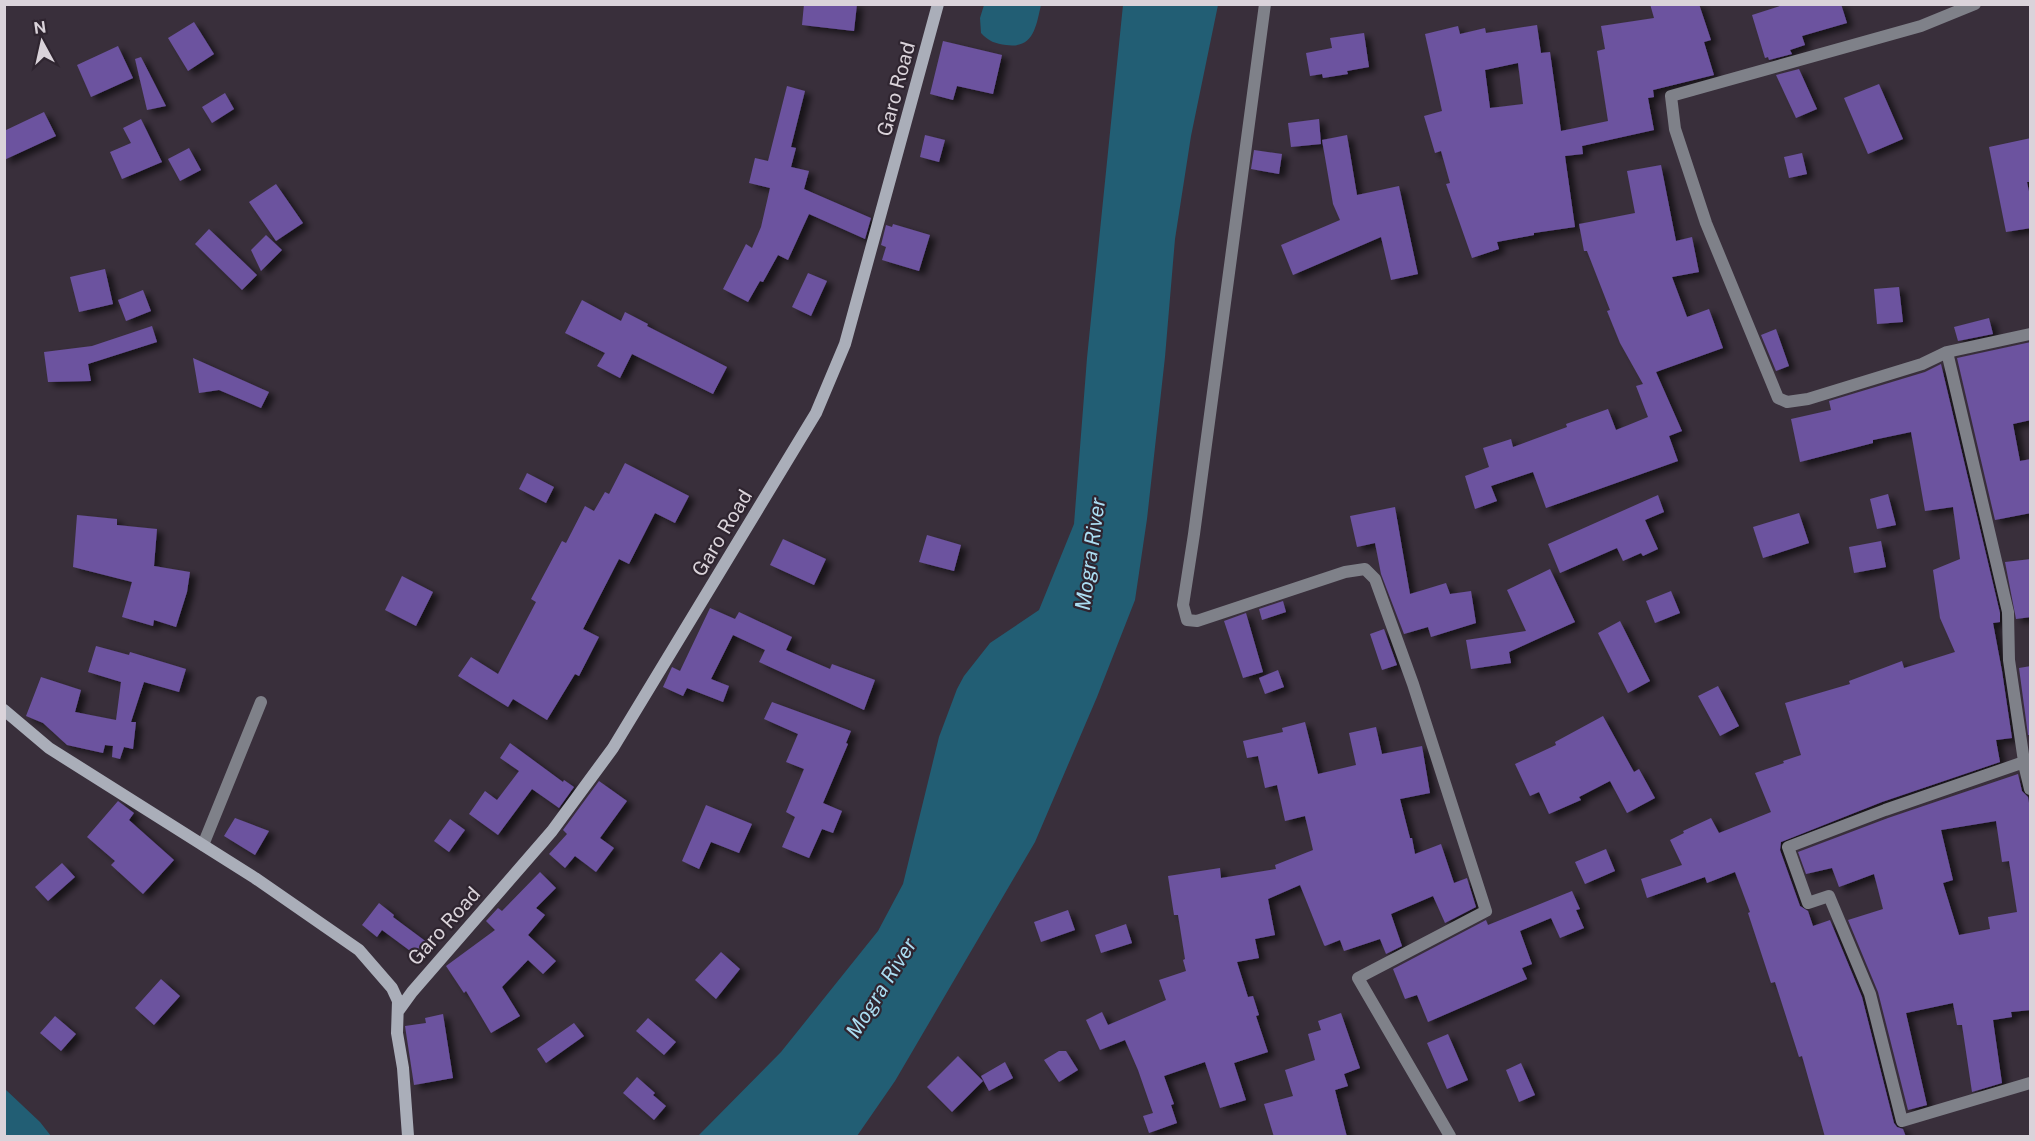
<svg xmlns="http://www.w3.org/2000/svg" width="2035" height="1141" font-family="'Public Sans',sans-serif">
<defs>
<filter id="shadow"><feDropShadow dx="6" dy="4" stdDeviation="3" flood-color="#0009"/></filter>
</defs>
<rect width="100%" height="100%" fill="#392f3b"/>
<path fill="#225e74" d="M984,5v-1l57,1c-5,21 -7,44 -35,40 -10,-1 -18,-4 -25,-12l-1,-15z
M1123,5h95l-27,131 -16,103 -10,118 -18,162 -12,81 -38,97 -62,145 -140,239 -38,55h-159l83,-84 97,-121 25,-47 36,-147 18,-48 7,-13 26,-33 49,-33 35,-86 13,-166z
M5,1089l35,33 11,14h-46z"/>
<path fill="#6c539f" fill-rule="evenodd" filter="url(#shadow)" d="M804,4h53l-3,27 -52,-6z
M1650,4h49l12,36 -7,2 10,33 -61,15 1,7 -6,1 6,32 -72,16 1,8 -18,2 10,71 -41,6v2l-37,7 2,7 -27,9 -26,-74 4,-1 -9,-32 -6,2 -11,-37 18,-5 -17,-77 33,-8 2,8 25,-6 1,5 51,-8 4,28 9,-1 11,79 47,-10 -11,-70 8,-2 -4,-23 53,-8zM1518,63l5,41 -33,4 -5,-38z
M1786,4h55l6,19 -45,13 3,9 -15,5 2,4 -23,6 -1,-3 -3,1 -13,-43z
M194,22l20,32 -26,17 -20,-33z
M1364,33l5,34 -22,4 1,3 -25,4 -1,-4 -12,2 -4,-23 26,-5 -2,-10z
M943,41l59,14 -9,39 -36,-8 -4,14 -23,-6z
M118,46l15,32 -42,19 -14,-32z
M141,57l25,49 -19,4 -12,-51z
M1799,69l18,40 -21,9 -20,-43z
M1879,84l24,55 -35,15 -24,-56z
M787,86l18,5 -14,56 5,1 -5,19 18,4 -5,18 67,29 -6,21 -56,-25 -21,46 -10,-5 -15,27 -3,-1 -12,21 -25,-13 23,-45 6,4 9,-21 9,-39 -21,-5 6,-25 13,3z
M225,93l9,16 -22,14 -10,-16z
M44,112l12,24 -52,24v-29z
M141,119l21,43 -40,17 -12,-27 21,-9 -8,-15z
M1319,119l2,25 -30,3 -3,-24z
M925,135l20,5 -6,22 -19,-5z
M1347,135l10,60 42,-9 19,88 -27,6 -10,-43 -88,38 -12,-30 59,-25 -7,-16 -11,-64z
M2031,138v44h-4l4,19v27l-25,4 -17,-85z
M189,148l12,22 -21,11 -12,-22z
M1254,150l28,4 -3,20 -28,-5z
M1802,153l5,21 -18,4 -5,-21z
M1661,165l15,76 16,-4 7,35 -27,5 15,40 22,-8 14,39 -67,24 26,59 -13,5 9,25 -132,47 -13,-36 -42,14 6,15 -22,8 -10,-33 24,-9 -6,-19 28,-9 2,8 54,-20 -1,-3 42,-15 8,21 32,-13 -12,-31 7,-2 -23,-41 -13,-32 3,-1 -23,-59h-3l-5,-27 56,-11 -8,-42z
M276,184l27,39 -27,18 -27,-39z
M893,224l37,11 -11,36 -37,-11 4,-13 -5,-2 5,-20 6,2z
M209,229l48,46 -15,15 -47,-46z
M266,235l16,15 -21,21 -10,-21z
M105,269l8,35 -34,8 -9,-35z
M808,273l19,8 -16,35 -19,-9z
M1899,287l4,35 -26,2 -3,-35z
M143,290l8,21 -25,10 -8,-21z
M582,300l39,21 4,-9 23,12 -1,2 80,41 -14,27 -81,-40 -12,24 -23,-12 8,-13 -40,-20z
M1989,318l4,16 -35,7 -4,-14z
M152,326l5,16 -69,22 3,17 -43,1 -4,-30 48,-6z
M1776,329l13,37 -13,5 -15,-36z
M2031,342v78l-18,4 7,37 11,-2v54l-36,7 -38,-162z
M193,358l76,34 -8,16 -42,-18 -20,3z
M1941,364l59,249v9l-7,1 9,48 10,67 -16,2 4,22 -118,40 -101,40 -1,8 20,56 8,5 5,15 17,-6 32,77 32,126 3,4 6,2 3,8h-81l-23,-81 -3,1 -24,-75 -4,1 -23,-70 2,-1 -15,-40 -28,11 -2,-6 -58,21 -6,-19 41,-14 -12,-25 14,-7 -1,-2 28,-13 8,15 52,-21 -16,-39 29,-10 -1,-2 18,-6 -16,-52 65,-19 -1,-3 53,-20 2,7 51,-16 -15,-34 -7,-48 27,-11 -7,-52 -28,4 -14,-79 -38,8v3l-73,19 -9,-43 40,-9 -2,-9 96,-29z
M625,463l64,33 -14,27 -20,-10 -26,51 -10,-5 -36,70 16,8 -20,39 -4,-2 -28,46 -34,-21 -5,8 -50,-31 13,-19 27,17 38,-72 -5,-3 31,-58 4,2 19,-37 9,5 11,-19 4,2z
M527,473l27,14 -8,16 -27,-14z
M1888,494l8,31 -19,4 -7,-30z
M1658,495l6,17 -19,8 13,29 -15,7 -2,-3 -18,8 -6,-13 -57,25 -12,-29z
M1395,507l15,87 36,-11 4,11 21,-3 5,32 -45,14 -3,-10 -24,7 -23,-60 -6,-31 -18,4 -7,-31z
M1799,513l10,30 -46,15 -10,-31z
M77,515l40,4v6l40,4 -3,37 36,6 -3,20 -11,35 -22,-7 -1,6 -31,-9 10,-35 -59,-15z
M927,535l34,10 -7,26 -35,-9z
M783,539l43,20 -12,26 -44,-20z
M1881,541l5,26 -32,6 -5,-26z
M2031,559v58l-15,2 -11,-57z
M1550,569l25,53 -66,30 2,11 -40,6 -5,-29 60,-9 -19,-41z
M402,576l31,16 -17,34 -31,-16z
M1671,591l9,22 -25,10 -9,-22z
M1283,601l3,11 -24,8 -3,-11z
M710,608l25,11 4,-7 53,25 -6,13 44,19 2,-5 43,16 -11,30 -105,-48 6,-12 -32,-15 -22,44 18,7 -6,16 -36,-14 -4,8 -20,-9 9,-20 8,4z
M1246,613l17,59 -20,6 -19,-57z
M1620,621l30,60 -22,12 -30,-60z
M1384,629l13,36 -15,5 -12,-36z
M96,646l33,9 1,-3 56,17 -7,23 -35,-10 -13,40h5l-3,27 -9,-2 -4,12 -8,-2 1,-11 -8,-1 -2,8 -36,-8 -24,-22 -17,-7 15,-39 40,13 -6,22 41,8 5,-38 -33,-10z
M2031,666v69h-3l-9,-67z
M1278,670l6,17 -19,7 -6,-16z
M1718,686l21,40 -19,10 -22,-40z
M772,702l79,29 -5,12 2,1 -25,59 19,8 -9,22 -11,-4 -13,29 -27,-11 13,-30 -9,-5 18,-43 -18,-7 12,-28 -34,-15z
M1603,716l31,56 5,-3 16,29 -28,15 -17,-32 -31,16 2,3 -32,14 -10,-22 -9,4 -15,-32 41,-19 -1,-3z
M1305,722l13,52 38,-9 -7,-32 27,-6 6,27 40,-8 8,47 -30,6 10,39h2l3,16 26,-10 13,39 13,-5 9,29 -31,16 -12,-27 -42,18 11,32 -16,8 -6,-15 -36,12 -4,-11 -15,6 -1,-1 -24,-60 -32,14 7,36 -20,4 4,19 -22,4 11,35 5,-1 6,19 -3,1 12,36 -34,11 12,37 -26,8 -15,-46 -41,14 10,28 -3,1 6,18 -28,10 -6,-17 10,-3 -15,-43 -13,-30 -25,10 -14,-30 16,-8 6,13 58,-25 -7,-20 27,-9 -3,-11 2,-1 -7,-44h-4l-6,-39 52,-8 1,10 55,-9 -1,-4 38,-15 -8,-34 -20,5 -8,-36 -12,3 -7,-32 -11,2 -4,-17 40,-9 -1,-4z
M510,743l53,39 1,-2 10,7 -15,21 -27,-19 -34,46 -29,-21 16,-23 12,9 22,-29 -19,-13z
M2018,774l4,17 6,6 3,18v195l-20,2 1,5 -19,3 9,63 -30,9 -10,-67h-5l-4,-22 -47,10 21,92 -19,5 -30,-118 -30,-72 35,-11 -9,-35 -35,13 -7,-19 -26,6 -8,-22 90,-34zM1996,821l6,41 7,-1 8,51 -29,5 2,12 -31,6 -16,-52 10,-3 -12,-50z
M599,781l28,20 -27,37 14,10 -18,24 -21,-16 -10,12 -16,-14 18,-20 -4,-4z
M118,801l16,12 -5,7 45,40 -31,34 -32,-29 4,-4 -28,-24z
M706,805l46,19 -13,29 -28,-11 -12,27 -17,-8z
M235,818l34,13 -14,24 -31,-19z
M450,819l15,11 -16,22 -15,-11z
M1606,849l9,22 -30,13 -10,-22z
M62,863l13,14 -27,24 -13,-14z
M540,872l16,16 -20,20 9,7 -17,20 28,26 -13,13 -15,-14 -26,27 18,29 -29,17 -25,-42 -2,2 -18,-27 49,-36 -9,-9 12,-13 4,3z
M1572,891l8,18 -4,1 8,18 -24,10 -9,-20 -31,13 12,33 -10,4 5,11 -99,43 -11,-27 -12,4 -12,-30 93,-49 2,5z
M379,903l15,12 -1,2 35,26 -11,13 -35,-26 -5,7 -15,-12z
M1068,910l7,20 -34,12 -7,-20z
M1126,924l6,19 -31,10 -6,-18z
M721,952l19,17 -24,30 -21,-19z
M161,979l19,17 -26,29 -19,-17z
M1341,1013l19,55 -16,6 4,12 -13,4 12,47h-73l-10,-33 29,-8 -8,-26 30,-10 -7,-26 13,-4 -3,-9z
M443,1014l10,64 -39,7 -9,-59 21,-3 -1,-5z
M55,1016l21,18 -15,17 -21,-18z
M648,1018l28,24 -12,13 -28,-24z
M574,1023l10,13 -38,27 -9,-14z
M1448,1034l20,46 -21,9 -20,-46z
M1059,1051h7l12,19 -19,12 -15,-22z
M958,1056l25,25 -31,31 -25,-25z
M1005,1062l8,16 -24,13 -8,-15z
M1521,1063l14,32 -16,7 -13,-32z
M637,1077l18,16 -2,2 13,11 -12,14 -31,-27z"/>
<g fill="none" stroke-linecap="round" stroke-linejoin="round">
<path stroke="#7f8189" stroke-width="12" d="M1265,4l-71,530 -11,71 4,15 10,1 148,-49 20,-3 10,10 38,105 73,227 -128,67 92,158
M2030,334l-83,18 61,260 1,48 16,108 5,21
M1947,352l-25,12 -114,35 -21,3 -9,-4 -72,-175 -31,-94 -4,-33 250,-70 54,-22
M2024,762l-139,48 -97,37 20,56 21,-7 41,98 32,127 128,-38
M203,845l58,-143"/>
<path stroke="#aaaeb9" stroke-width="12" d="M4,710l45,38 206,130 104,72 33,38 6,13 -1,32 6,35 5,68
M399,1010l13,-18 140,-161 61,-83 203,-335 29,-69 93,-340"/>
</g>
<g text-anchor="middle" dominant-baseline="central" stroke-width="4.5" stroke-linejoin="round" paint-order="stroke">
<g font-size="20" fill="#dad3da" stroke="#2f2530">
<text transform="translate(896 89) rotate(-75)">Garo Road</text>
<text transform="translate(722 533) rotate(-59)">Garo Road</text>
<text transform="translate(444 926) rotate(-48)">Garo Road</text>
</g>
<g font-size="21" font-style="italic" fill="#abddf2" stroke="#2f2530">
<text transform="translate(1090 554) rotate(-82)">Mogra River</text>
<text transform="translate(881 988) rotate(-58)">Mogra River</text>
</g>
</g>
<rect width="2035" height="1141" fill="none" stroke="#dad3da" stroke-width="12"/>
<g transform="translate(42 42) rotate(352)" stroke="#2f2530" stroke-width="4.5" paint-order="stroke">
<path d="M0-4.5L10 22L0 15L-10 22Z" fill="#dad3da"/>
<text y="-9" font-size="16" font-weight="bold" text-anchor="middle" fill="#dad3da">N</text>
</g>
</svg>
